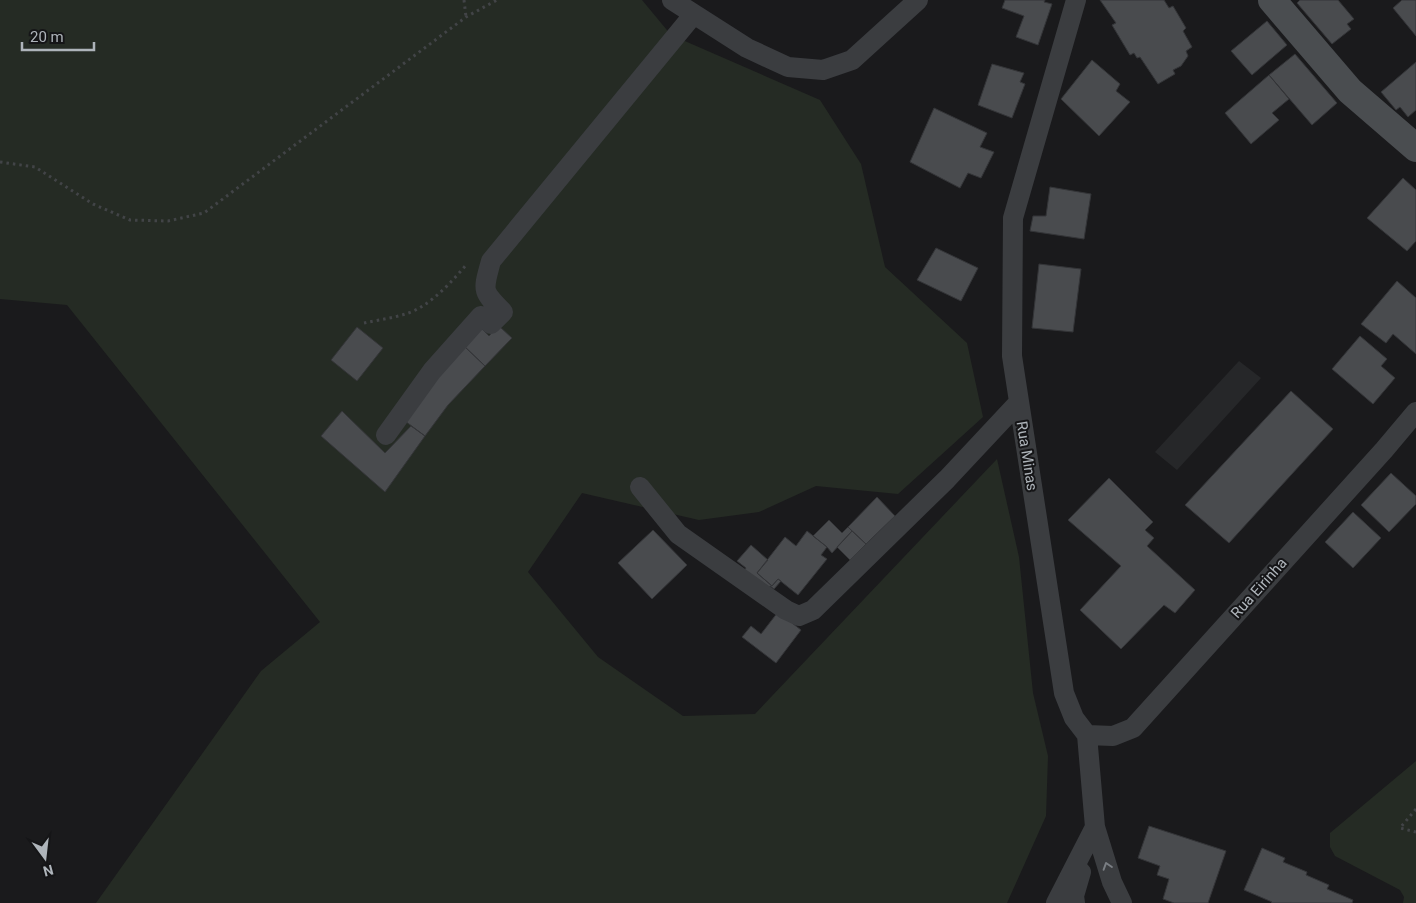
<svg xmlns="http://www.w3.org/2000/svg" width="1416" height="903" font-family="Roboto,sans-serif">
<rect width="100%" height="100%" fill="#1a1a1c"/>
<path fill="#262729" d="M1239,361l22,17 -84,92 -22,-18z"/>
<path fill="#252b24" d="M0,0h642l29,35 149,65 41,64 24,103 82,76 16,74 -85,77 -82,-8 -57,26 -60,8 -117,-27 -54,79 70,85 85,59 72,-2 242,-255 22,98 14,136 15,63 -2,60 -39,87h-911l165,-232 59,-49 -253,-317 -67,-6z
M1416,761v142h-13l1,-6 -4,-7 -65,-34 -5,-9v-14z"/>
<path fill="#494b4e" stroke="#343538" d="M1005,0h40l-1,2 8,2 -14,41 -22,-8 8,-21 -22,-8z
M1100,0h64l5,8 4,-2 13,22 -3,3 9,16 -6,4 2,5 -7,10 -8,4 2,4 -17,10 -18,-27 -3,1 -3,-5 -4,2 -18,-30 4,-2z
M1300,0h38l16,19 -7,5 4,5 -19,15 -35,-41z
M1402,0h14v36l-23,-28z
M1267,21l20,24 -35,30 -21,-24z
M1295,54l42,49 -25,22 -43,-50z
M1092,60l28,24 -4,7 14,11 -31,34 -38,-37z
M1416,62v48l-8,7 -8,-10 -4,3 -15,-18z
M992,64l32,9 -4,9 5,2 -13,34 -34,-13z
M1269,75l20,24 -17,14 7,7 -28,24 -26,-31z
M934,108l53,25 -7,14 14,5 -13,26 -13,-5 -8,15 -50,-26z
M1403,178l13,12v51l-9,10 -40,-33z
M1050,187l41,7 -7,45 -54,-8 3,-15h13z
M936,248l42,20 -17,33 -44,-21z
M1039,264l42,5 -8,63 -41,-4z
M1397,281l19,17v56l-23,-20 -7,9 -25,-19z
M499,326l13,12 -27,28 -22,-21 17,-18 9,9z
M357,327l26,21 -26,33 -26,-21z
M1360,336l27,23 -6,7 14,12 -22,26 -41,-35z
M465,347l20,19 -37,39 -23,31 -20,-15 43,-57z
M1291,391l42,38 -104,114 -44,-38z
M342,411l43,42 26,-27 14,10 -40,56 -64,-56z
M1391,473l25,23v8l-27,28 -28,-27z
M1109,478l44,44 -8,8 9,8 -7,8 48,44 -20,23 -11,-8 -43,44 -41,-39 41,-44 -53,-46z
M877,497l18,19 -29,28 -18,-17z
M1353,512l28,26 -28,30 -28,-26z
M829,520l13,13 6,-6 4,4 -20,22 -5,-6 -14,-11z
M653,530l34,35 -35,34 -34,-36z
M807,531l20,16 -6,8 6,4 -29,36 -20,-16 -6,7 -15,-13 28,-36 11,9z
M852,531l14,13 -16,16 -13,-13z
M751,545l17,15 -11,13 15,13 6,-7 3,2 -7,8 -4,-3 -4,6 -24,-19 4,-5 -9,-7z
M778,612l23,18 -25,33 -34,-26 9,-11 10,8z
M1149,826l77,25 -18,52h-34l-11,-4 6,-20 -12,-4 3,-9 -22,-8z
M1262,848l23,10 -2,4 24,10 -1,3 23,10 -2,4 26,11 -1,3h-81l1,-1 -28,-12z"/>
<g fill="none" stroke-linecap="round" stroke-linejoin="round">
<path stroke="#424447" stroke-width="3" stroke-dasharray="2.5 4" stroke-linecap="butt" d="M464,0l2,17
M0,162l35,5 58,37 37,16 38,1 36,-8 262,-196 31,-17
M364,323c18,-4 41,-6 57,-16 17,-10 33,-28 46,-43
M1416,809l-16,19 16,4"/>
<path stroke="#3b3d40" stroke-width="20" d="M672,0l75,48 41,19 35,3 29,-10 66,-60
M386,435l46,-64 49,-55 10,8 12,-12c-22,-22 -20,-21 -12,-51l203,-247
M640,487l38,47 108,76 13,6 14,-6 134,-131 72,-77
M1087,735l26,1 20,-8 251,-278 32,-38
M1095,827l17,55 10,21
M1056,903l39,-76 -8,-92 -13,-17 -10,-25 -52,-337 1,-138 63,-218
M1075,903l-1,-7 7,-24"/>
<path stroke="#4a4d50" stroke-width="28" d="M1272,0l78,91 66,57"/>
</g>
<defs><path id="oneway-chevron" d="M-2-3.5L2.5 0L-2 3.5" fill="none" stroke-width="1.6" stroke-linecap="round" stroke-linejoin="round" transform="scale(1.25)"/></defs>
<use stroke="#7a7e83" href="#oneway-chevron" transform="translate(1107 866) rotate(-108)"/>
<g text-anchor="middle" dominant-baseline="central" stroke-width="4" stroke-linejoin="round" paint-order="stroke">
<g font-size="15" fill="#aeb4ba" stroke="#151517">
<text transform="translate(1027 456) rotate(81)">Rua Minas</text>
<text transform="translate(1259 588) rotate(-48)">Rua Eirinha</text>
</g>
</g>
<g transform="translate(45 858) rotate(165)" stroke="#151517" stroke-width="4" paint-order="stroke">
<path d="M0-4L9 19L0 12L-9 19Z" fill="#aeb4ba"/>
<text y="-8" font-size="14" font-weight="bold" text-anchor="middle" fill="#aeb4ba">N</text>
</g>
<path d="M22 42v8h72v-8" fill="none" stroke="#aeb4ba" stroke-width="2.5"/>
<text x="30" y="42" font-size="15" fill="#aeb4ba" stroke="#151517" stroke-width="4" paint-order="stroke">20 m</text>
</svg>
